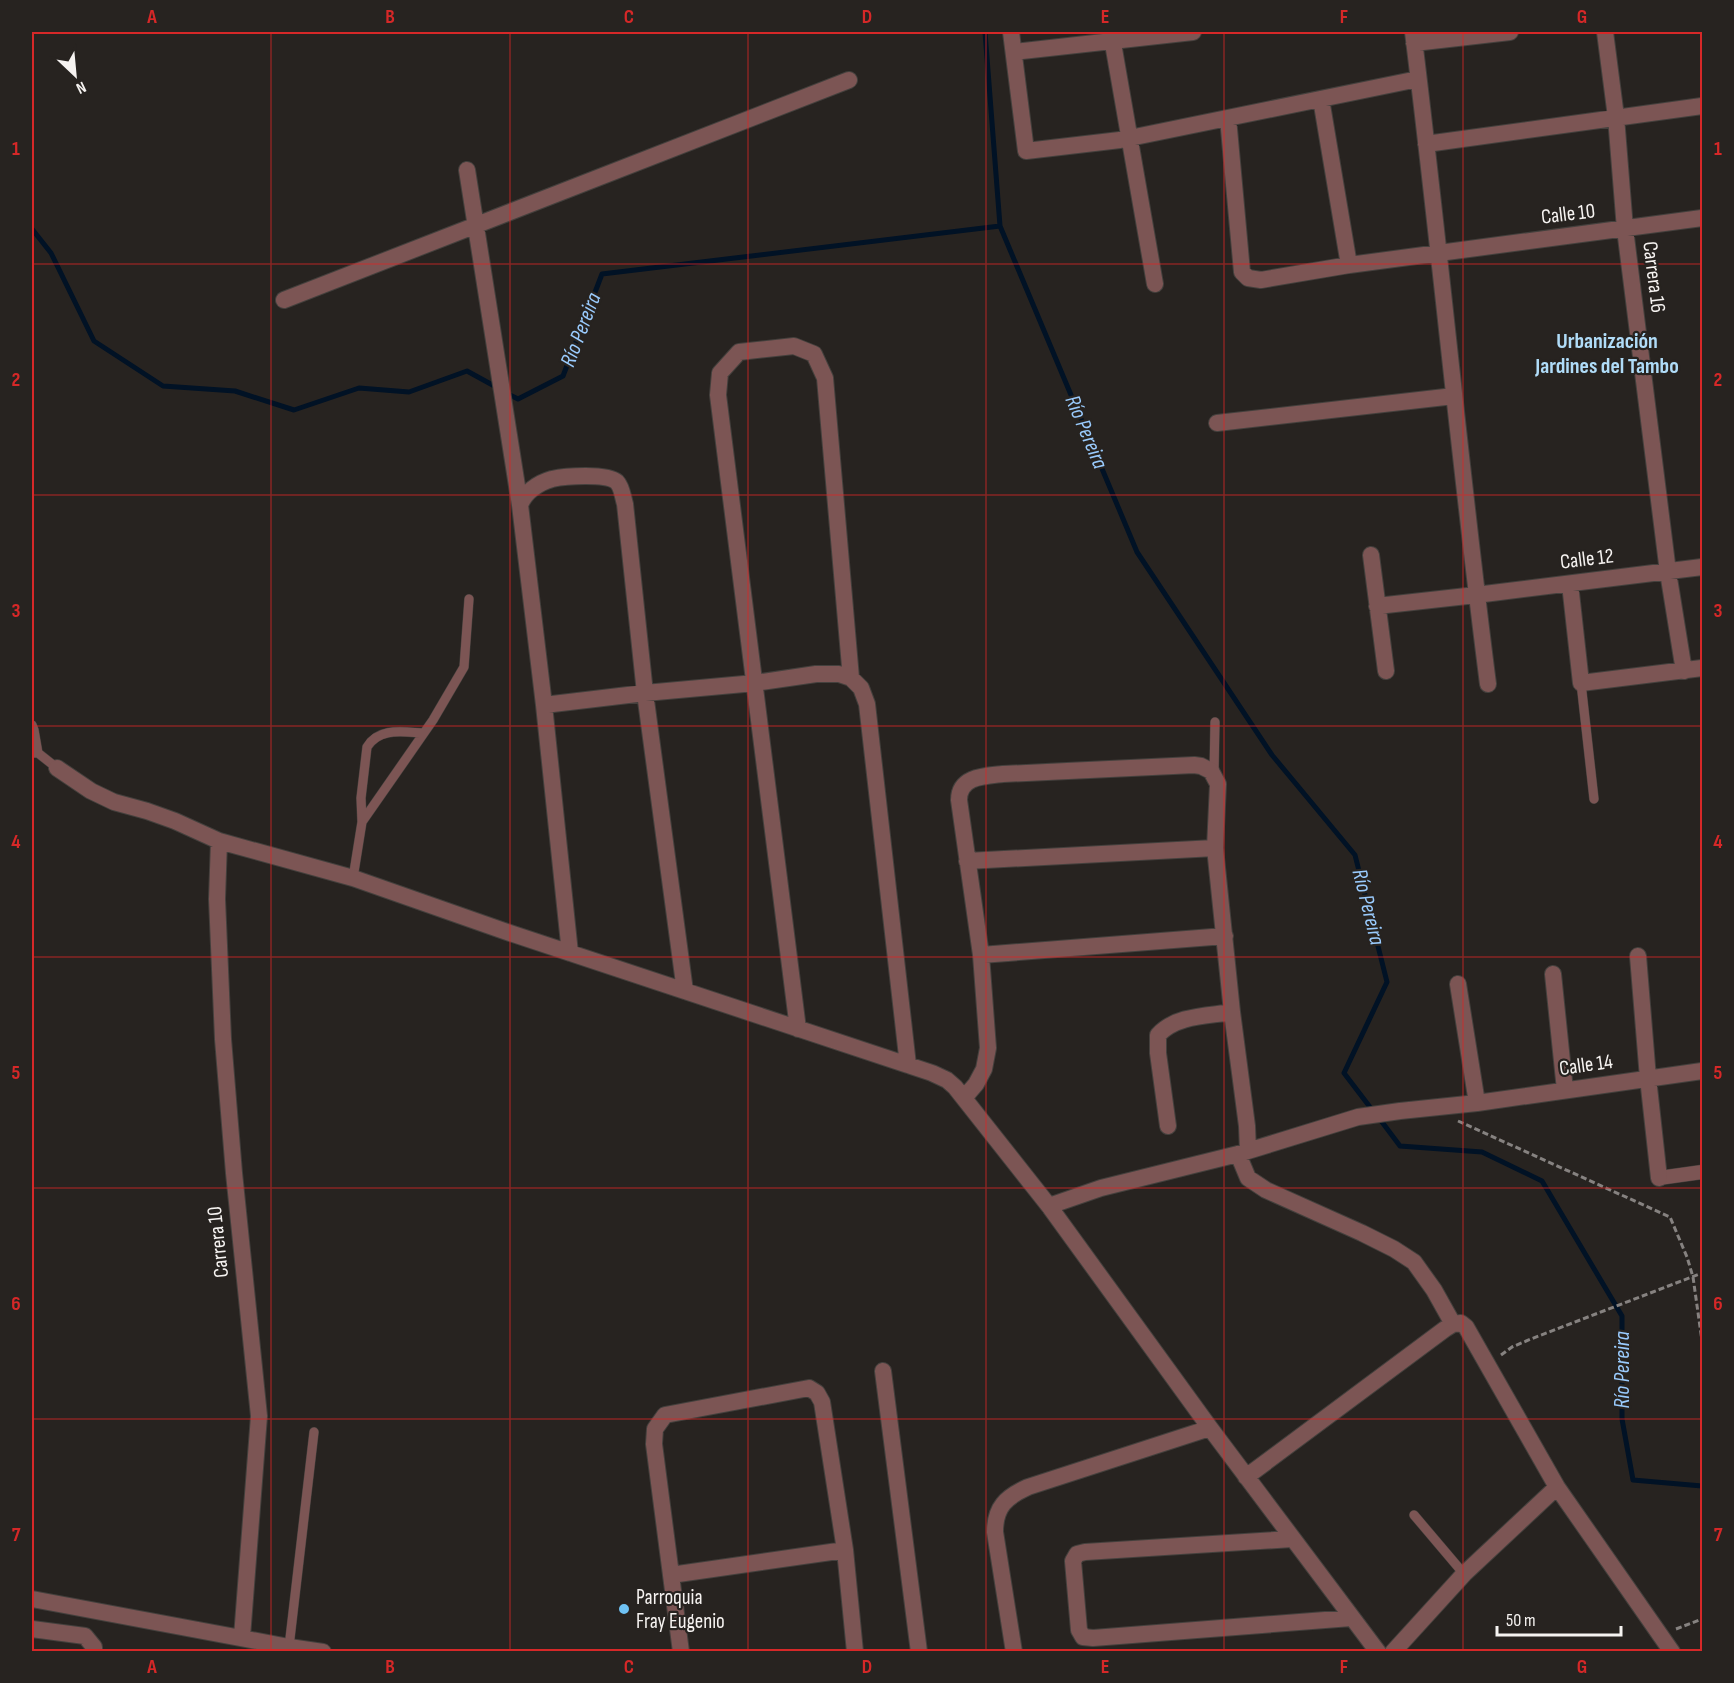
<svg xmlns="http://www.w3.org/2000/svg" width="1734" height="1683" font-family="'Sofia Sans Condensed',sans-serif">
<rect width="100%" height="100%" fill="#272320"/>
<g fill="none" stroke-linecap="round" stroke-linejoin="round">
<path stroke="#011225" stroke-width="5" d="M985,32l15,194
M32,229l19,24 43,88 69,45 72,5 59,19 65,-22 50,4 58,-21 31,17
M506,393l12,6 45,-23 39,-102 398,-48 137,326 135,203 83,100 32,127 -43,91 29,38
M1379,1118l21,28 82,6 60,29 80,135v103l11,61 69,6"/>
<g stroke="#44403d" stroke-width="10">
<path id="service" d="M1581,683l13,116
M32,725l2,5 4,23
M32,753h6l19,15
M1214,773l1,-51
M362,822l-1,-24 6,-51c12,-20 36,-15 56,-14
M353,878l9,-56 71,-102 31,-53 5,-68
M1414,1515l50,59
M289,1647l25,-215"/>
</g>
<g stroke="#44403d" stroke-width="15">
<path id="pedestrian" d="M1659,1178l43,-6"/>
</g>
<g stroke="#44403d" stroke-width="18">
<path id="minor" d="M1011,32l15,119 94,-11 298,-61
M1111,32l44,252
M1413,32c27,217 47,435 75,652
M1605,32l11,85 9,112 43,343 16,99
M1414,43l96,-11
M1014,52l179,-20
M1321,99l28,166
M1228,118l14,154 6,6 13,2 88,-15 353,-47
M1426,144l276,-38
M467,170l53,335
M284,300l565,-220
M1217,423l237,-27
M1371,555l15,116
M1570,584l11,99 121,-15
M1377,606l99,-11 226,-28
M544,705l-24,-200c5,-13 18,-22 32,-26 13,-3 55,-6 65,3 5,5 6,16 8,22l20,189 40,298
M57,768l34,23 23,11 33,9 28,10 44,20 134,37 154,54 425,141 15,7 8,7 94,119 161,222 168,224
M219,841l-2,58 6,140 11,134 25,243 -17,221
M967,861l248,-13
M570,953l-26,-248 101,-12 110,-10 61,-9h23l12,4 10,10 6,16 41,361
M981,955l-22,-155c0,-24 26,-24 44,-26l191,-9 7,1 10,5 7,13 -3,64 17,164 15,114 1,25
M1638,956l10,122 11,100
M1553,974l12,116
M1458,984l19,119
M798,1029l-80,-634 2,-22 19,-21 55,-6 20,8 11,24 26,300
M964,1098l12,-14 8,-15 4,-21 -7,-93 244,-19
M1168,1126l-10,-73v-18c18,-20 50,-19 74,-23
M1238,1154l10,24 18,12 96,43 32,16 20,13 20,28 19,34
M1049,1206l52,-18 137,-34 120,-37 42,-6 77,-8 225,-32
M883,1371l36,281
M1246,1477l199,-148 8,-5 8,-1 5,4 91,160 115,165
M1292,1539l-207,13 -8,2 -4,7 6,69 4,7 10,1 258,-20
M671,1575l174,-25
M32,1599l257,48 34,5
M32,1629l53,7 9,11v5
M681,1652l-27,-208 1,-15 10,-14 144,-27 8,5 5,9 23,148 10,102
M1014,1652l-19,-120c0,-25 11,-35 33,-45l182,-59
M1393,1652l71,-78 93,-87"/>
</g>
<path stroke="#868280" stroke-width="3" stroke-dasharray="6 3" stroke-linecap="butt" d="M1458,1121l212,96 17,40 6,20 9,64
M1501,1355l11,-8 19,-8 171,-66
M1676,1629l26,-10"/>
<use href="#service" stroke="#7c5554" stroke-width="9"/>
<use href="#pedestrian" stroke="#7c5554" stroke-width="14"/>
<use href="#minor" stroke="#7c5554" stroke-width="16"/>
</g>
<path fill="none" stroke="#d62828" stroke-width="1.5" stroke-opacity="0.55" d="M271,32v1620M510,32v1620M748,32v1620M986,32v1620M1224,32v1620M1463,32v1620M32,264h1670M32,495h1670M32,726h1670M32,957h1670M32,1188h1670M32,1419h1670"/>
<circle fill="#6fc2f4" stroke="#272320" stroke-width="2" cx="624" cy="1609" r="6"/>
<g text-anchor="middle" dominant-baseline="central" stroke-width="4.5" stroke-linejoin="round" paint-order="stroke">
<g font-size="21" fill="#f6f3f1" stroke="#272320">
<text transform="translate(1568 214) rotate(-7)">Calle 10</text>
<text transform="translate(1654 277) rotate(83)">Carrera 16</text>
<text transform="translate(1587 559) rotate(-7)">Calle 12</text>
<text transform="translate(1586 1065) rotate(-8)">Calle 14</text>
<text transform="translate(218 1242) rotate(-96)">Carrera 10</text>
</g>
<g font-size="21" fill="#f6f3f1" stroke="#272320" text-anchor="start">
<text x="636" y="1597">Parroquia<tspan x="636" dy="24">Fray Eugenio</tspan></text>
</g>
<g font-size="22" font-style="italic" fill="#9acbfd" stroke="#272320">
<text transform="translate(581 330) rotate(-69)">Río Pereira</text>
<text transform="translate(1086 432) rotate(67)">Río Pereira</text>
<text transform="translate(1368 907) rotate(76)">Río Pereira</text>
<text transform="translate(1622 1370) rotate(-90)">Río Pereira</text>
</g>
<g font-size="22" font-weight="bold" fill="#b0dcf8" stroke="#272320">
<text x="1607" y="341">Urbanización<tspan x="1607" dy="25">Jardines del Tambo</tspan></text>
</g>
</g>
<rect width="1734" height="1683" fill="none" stroke="#272320" stroke-width="66"/>
<g transform="translate(75 75) rotate(154)" stroke="#272320" stroke-width="4.5" paint-order="stroke">
<path d="M0-4.5L10 22L0 15L-10 22Z" fill="#f6f3f1"/>
<text y="-9" font-size="16" font-weight="bold" text-anchor="middle" fill="#f6f3f1">N</text>
</g>
<path d="M1497 1626v9h124v-9" fill="none" stroke="#f6f3f1" stroke-width="3"/>
<text x="1506" y="1626" font-size="18" fill="#f6f3f1" stroke="#272320" stroke-width="4.5" paint-order="stroke">50 m</text>
<rect x="33" y="33" width="1668" height="1617" fill="none" stroke="#d62828" stroke-width="2"/>
<g font-size="20" text-anchor="middle" font-weight="bold" fill="#d62828">
<text x="152" y="23">A</text>
<text x="390" y="23">B</text>
<text x="629" y="23">C</text>
<text x="867" y="23">D</text>
<text x="1105" y="23">E</text>
<text x="1344" y="23">F</text>
<text x="1582" y="23">G</text>
<text x="16" y="155">1</text>
<text x="1718" y="155">1</text>
<text x="16" y="386">2</text>
<text x="1718" y="386">2</text>
<text x="16" y="617">3</text>
<text x="1718" y="617">3</text>
<text x="16" y="848">4</text>
<text x="1718" y="848">4</text>
<text x="16" y="1079">5</text>
<text x="1718" y="1079">5</text>
<text x="16" y="1310">6</text>
<text x="1718" y="1310">6</text>
<text x="16" y="1541">7</text>
<text x="1718" y="1541">7</text>
<text x="152" y="1673">A</text>
<text x="390" y="1673">B</text>
<text x="629" y="1673">C</text>
<text x="867" y="1673">D</text>
<text x="1105" y="1673">E</text>
<text x="1344" y="1673">F</text>
<text x="1582" y="1673">G</text>
</g>
</svg>
